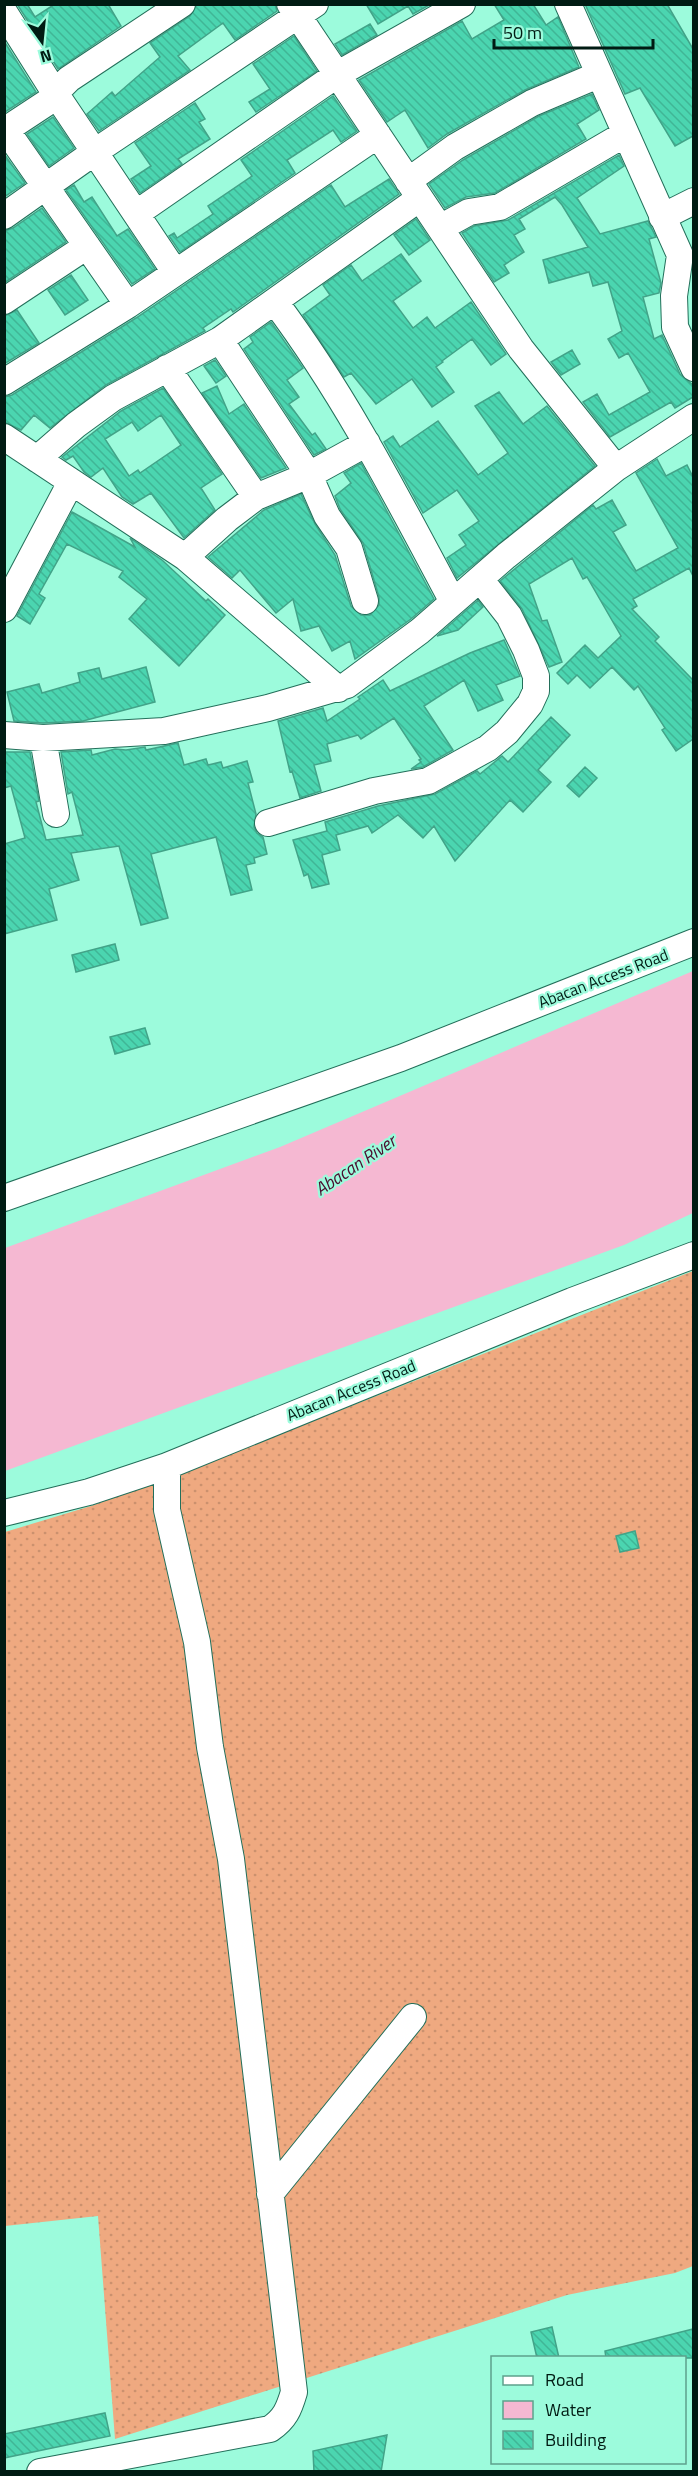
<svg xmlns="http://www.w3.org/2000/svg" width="698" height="2476" font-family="'Titillium Web',sans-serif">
<defs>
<pattern id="grass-dots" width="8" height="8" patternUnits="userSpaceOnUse" patternTransform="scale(1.5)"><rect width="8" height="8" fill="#efa980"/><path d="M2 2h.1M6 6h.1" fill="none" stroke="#cb916e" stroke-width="1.8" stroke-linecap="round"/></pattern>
<pattern id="building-back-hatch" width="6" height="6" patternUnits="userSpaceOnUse" patternTransform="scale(1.5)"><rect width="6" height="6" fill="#4bd5b0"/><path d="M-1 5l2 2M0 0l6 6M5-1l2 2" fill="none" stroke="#40b696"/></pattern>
</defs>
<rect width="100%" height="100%" fill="#9cfbdc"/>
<path fill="url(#grass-dots)" d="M693,1271v995l-18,7 -108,22 -452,144 -17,-223 -93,10v-694l86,-26 103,-38z"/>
<path fill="#f5b8d2" d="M693,971v242l-69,32 -619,226v-223l275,-101z"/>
<path fill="url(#building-back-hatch)" stroke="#42a388" stroke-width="1.5" fill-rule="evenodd" d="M17,4h10l8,13 20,-13h53l13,22 -63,43z
M197,4h78l2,7 -42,29 -12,-17 -45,33 12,14 -91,61 -12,-17 25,-22 3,4 45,-39 -10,-14 40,-27z
M366,4h65l-18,10 -5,-8 -30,18z
M494,4h39l13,21 12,-8 21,50 -54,23 -78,44 -19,14 -23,-38 -18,12 -28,-42 103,-59 10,18 32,-19z
M585,4h82l26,45v87l-18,10 -35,-58 -15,6z
M370,24l7,11 -35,20 -7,-11z
M294,36l23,35 -61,41 -7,-10 21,-13 -17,-25z
M4,41l32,51 -31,20h-1z
M592,94l7,16 -22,14 9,15 -91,54 -29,4 -21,11 -16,-24 34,-24 76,-44z
M333,96l24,35 -16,11 -8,-12 -46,30 8,13 -115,79 -11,-16 5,-3 3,5 36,-24 -5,-8 44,-30 -11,-16z
M195,103l10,16 -6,3 11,17 -32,20 4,5 -42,29 -9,-14 20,-13 -16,-23z
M53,117l21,31 -25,18 -22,-32z
M4,154l21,29 -21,14z
M619,155l5,11 -47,32 23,36 48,-13 8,16 -7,2 12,44 -2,10 -16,4 11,42 8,-4 18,39 13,11v12l-18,11 -4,-6 -61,35 -27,-35 14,-8 12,21 41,-23 -22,-39 -9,5 -11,-19 14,-8 -14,-49 -15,4 -4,-14 -40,11 -6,-23 45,-13 -26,-42 -7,-8 -36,22 6,10 -11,6 10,17 -20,13 5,8 -15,9 -32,-49 12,-7 34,-6z
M389,179l10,15 -166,118 -2,-3 -28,19 2,3 -99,54 -56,43 -16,-13 -13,15 -17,-8v-25l8,-2 124,-77 195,-133 14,22z
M74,185l10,17 8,-5 25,39 11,-7 27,40 -23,15 -66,-94z
M42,208l24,34 -62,41v-52l9,-3z
M416,219l14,21 -21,15 -15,-20z
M401,254l20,27 -28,20 20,27 14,-11 8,11 36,-26 35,52 -15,11 -19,-26 -30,22 1,1 -7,5 18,25 -22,15 -20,-28 -36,25 -25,-31 -7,4 -41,-62 27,-20 -7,-10 28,-20 11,16z
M71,275l17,25 -23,15 -17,-25z
M17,310l22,33 -35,21v-48z
M271,322l32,46 -16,12 12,17 -10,7 23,31 3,-2 11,16 -12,6 -70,-106 9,-7 -3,-5z
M572,350l8,14 -19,11 -10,-13z
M215,360l11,16 -10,7 -12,-17z
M217,386l12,28 15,-10 42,64 -25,10 -59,-85z
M163,388l59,86 -21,14 14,22 -31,28 -33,-45 -18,11 -11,-7 -19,-29 -12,9 -7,-5 -11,-16 -7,4 -4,-3 59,-46zM161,415l20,30 -41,28 -2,-3 -9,6 -24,-37 27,-17 6,9z
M499,392l24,32 24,-18 48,60 -138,112 -10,-20 19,-13 -7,-10 20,-14 -22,-31 -34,23 -39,-71 9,-6 7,11 38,-26 40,54 30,-22 -33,-47z
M657,459l9,17 21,-11 6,12v99l-4,-8 -56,31 4,7 -5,3 27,28 -4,4 38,39v59l-17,12 -14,-21 3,-2 -27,-42 -4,4 -22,-23 -22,21 -13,-13 -9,9 -11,-11 28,-28 13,13 23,-22 -34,-59 -4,2 -11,-21 -43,26 13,37 5,-1 15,42 -13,5 -27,-58 -22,-28 93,-76 3,4 16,-9 14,25 -13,7 23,39 42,-23 -42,-75z
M361,463l73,136 -23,20 -56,40 -5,-18 -18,10 -13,-25 -18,5 -8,-32 -17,14 -36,-43 -8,8 -24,-21 56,-47 37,-16 14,30 20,31 16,51 10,9h9l9,-10v-8l-16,-54 -23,-34 -5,-13 16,-13 -7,-10z
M72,512l63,35 -5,-9 32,22 44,41 2,-2 17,16 -46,51 -50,-47 18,-20 -28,-22 4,-6 -56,-27 -28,50 6,4 -15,26 -13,-8z
M478,600l5,7 -25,23 -21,6z
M504,640l16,36 -24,9 7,15 -25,11 -14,-31 -40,26 29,44 -30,17 -12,2 10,-7 -2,-2 2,-1 -27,-41 -33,21 -3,-4 -31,9 4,17 -17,4 7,26 -21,7 -8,-27 -2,1 -12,-51 45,-13 4,13 33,-22 -2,-2 25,-17 7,11 80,-38z
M146,667l9,35 -72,19 -40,2 -29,-2 -7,-29 32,-8 3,9 38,-11 -2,-9 21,-5 3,11z
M551,717l19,18 -32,35 13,12 -28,30 -13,-12 -55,61 -21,-35 -11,12 -25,-23 -26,18 -4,-7 -32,9 4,15 -18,5 7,29 -17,4 -4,-14 -4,2 -11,-36 34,-9 -2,-9 53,-16 57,-12 42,-23 3,3 22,-18 6,6z
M178,743l6,22 22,-6 2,6 13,-3 2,6 24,-7 6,21 -5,1 8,31 -2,13 3,6 6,4 4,17 -13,4 1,5 -9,2 6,25 -21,5 -15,-58 -65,17 17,64 -27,7 -22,-79 -48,7 8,27 -30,9 8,31 -53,14v-90l21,-6 -14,-52 -7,2v-36h26l9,49 -3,1 10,38 37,-5 -11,-43 -4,2 -7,-42 30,-2 1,5 23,-6 11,1 19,-3 1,3z
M585,767l12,11 -18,19 -12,-11z
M115,944l4,16 -43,12 -4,-17z
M145,1028l5,16 -35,10 -5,-17z
M635,1531l4,17 -19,4 -4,-16z
M552,2327l7,31h-22l-6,-26z
M693,2329v29h-87l-1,-7z
M105,2413l5,23 -106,22v-24z
M387,2435l-6,37h-67l-1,-21z"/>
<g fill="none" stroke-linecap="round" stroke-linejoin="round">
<g stroke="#236f5a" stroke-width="28">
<path id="minor" d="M290,4l231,345 95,119
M568,4l112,251 -6,41 1,31 19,41
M4,12l53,84 118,176
M4,127l124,178
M4,131l53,-35 4,-9 8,-8 113,-75
M408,181l47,-34 77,-44 66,-28
M137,213l201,-139 124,-70
M4,216l92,-65 219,-147
M662,217l32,-16
M440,228l29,-16 31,-5 125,-73
M4,301l83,-55
M275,302c70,93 123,197 178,300
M220,340l89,135 18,41 22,32 16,53
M167,368l89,129
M4,382l124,-77 250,-170
M4,437l181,120 153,132
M37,459l39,-34 37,-27 107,-58 200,-142
M185,557l42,-38 29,-22 53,-22 58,-32
M4,609l67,-127
M4,735l39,3 121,-7 104,-23 79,-23 73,-54 86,-75 110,-88 78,-51
M43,738l13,76
M268,823l106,-32 54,-10 60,-33 19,-16 23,-28 6,-13v-15l-10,-26 -17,-34 -29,-37
M4,1198l397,-140 293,-116
M4,1513l85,-21 78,-26 405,-165 122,-46
M270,2194l143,-177
M40,2472l230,-43c15,-10 19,-20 24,-37l-63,-533 -21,-112 -13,-105 -30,-132v-44"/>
</g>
<use href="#minor" stroke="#fff" stroke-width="26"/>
</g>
<g text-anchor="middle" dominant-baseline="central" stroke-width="4.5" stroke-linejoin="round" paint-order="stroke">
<g font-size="16" fill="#001b13" stroke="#9cfbdc">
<text transform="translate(603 978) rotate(-21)">Abacan Access Road</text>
<text transform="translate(351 1390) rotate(-22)">Abacan Access Road</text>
</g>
<g font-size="18" font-style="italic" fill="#4a0d2e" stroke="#9cfbdc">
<text transform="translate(355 1165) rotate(-34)">Abacan River</text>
</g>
</g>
<rect width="698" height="2476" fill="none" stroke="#001b13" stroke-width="12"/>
<rect x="491" y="2356" width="195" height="108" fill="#9cfbdc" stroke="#5ea18c" stroke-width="1.5"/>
<rect x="503" y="2376" width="30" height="9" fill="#ffffff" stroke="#5ea18c" stroke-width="1.5"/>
<text x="545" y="2386" font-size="18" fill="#001b13">Road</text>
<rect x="503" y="2401" width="30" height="18" fill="#f5b8d2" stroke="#5ea18c" stroke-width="1.5"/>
<text x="545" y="2416" font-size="18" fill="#001b13">Water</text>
<rect x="503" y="2431" width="30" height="18" fill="url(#building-back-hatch)" stroke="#5ea18c" stroke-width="1.5"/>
<text x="545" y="2446" font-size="18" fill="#001b13">Building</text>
<g transform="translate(42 42) rotate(165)" stroke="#9cfbdc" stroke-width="4.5" paint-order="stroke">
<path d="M0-4.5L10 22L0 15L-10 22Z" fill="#001b13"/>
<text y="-9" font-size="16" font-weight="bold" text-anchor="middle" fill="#001b13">N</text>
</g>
<path d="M494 39v9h159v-9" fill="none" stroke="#001b13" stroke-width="3"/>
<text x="503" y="39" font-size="18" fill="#001b13" stroke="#9cfbdc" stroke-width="4.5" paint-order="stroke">50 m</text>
</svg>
